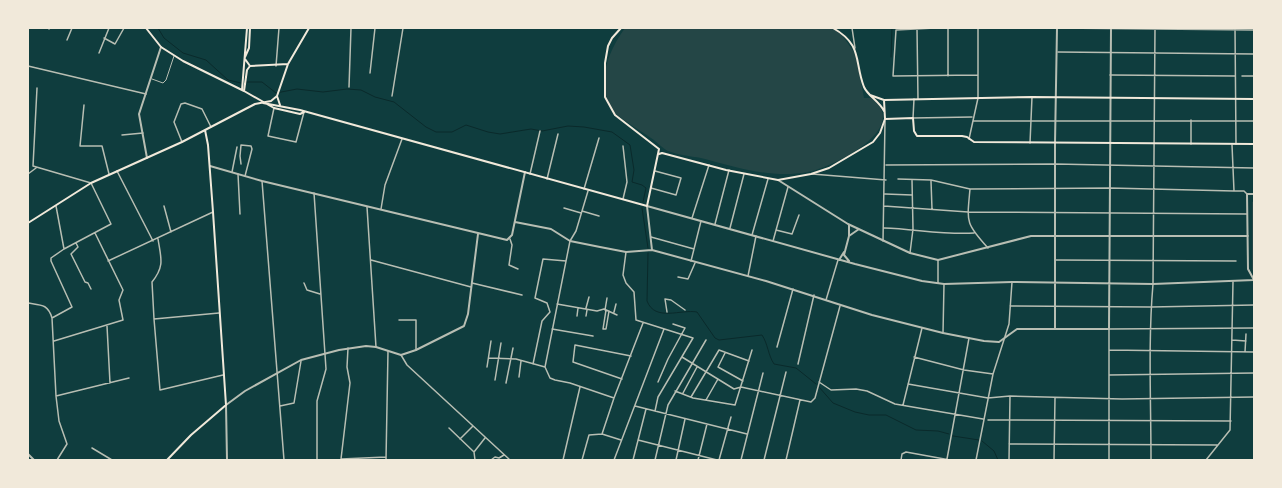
<svg xmlns="http://www.w3.org/2000/svg" width="1282" height="488" font-family="'Roboto Condensed',sans-serif">
<rect width="100%" height="100%" fill="#0f3d3e"/>
<path fill="#244646" d="M625,28h212l19,27 8,43h7c42,30 -39,70 -63,74 -37,7 -72,-5 -107,-14 -11,-2 -23,-3 -33,-7 -6,-3 -11,-9 -17,-13 -11,-8 -24,-15 -35,-24 -3,-3 -6,-8 -8,-13 -11,-23 3,-54 17,-73z
M1254,201v70l-2,-1v-68z"/>
<g fill="none" stroke-linecap="round" stroke-linejoin="round">
<path stroke="#0a2a2b" stroke-width="1" d="M158,28l6,10 19,15 23,7 22,20 13,3
M891,57l1,-29
M246,82h16l14,11 21,-4 26,3 24,-3 14,1 14,7 19,5 32,25 10,5h16l14,-7 22,7 12,2 31,-5 11,2 26,-5 16,1 28,5 18,13 4,25 -2,12 10,3 4,3 -3,14
M642,208l6,40
M648,253l-1,48c8,21 34,8 50,11l18,26 4,2 43,-5c6,9 6,20 12,29l22,4 20,16
M819,387l14,16 22,9 14,3h17l30,15 22,1 11,3
M953,436l26,4
M982,441l12,10 4,9"/>
<path stroke="#b8beb3" stroke-width="1" d="M152,79l11,4 3,-3 8,-24"/>
<path stroke="#b8beb3" stroke-width="1.5" d="M852,28l3,20
M935,28l-39,2 -3,46 85,-1
M948,28v48
M1057,28l197,2
M1235,28l1,116
M49,29l1,-1
M917,29l1,70
M104,38l11,6 9,-16
M67,40l5,-12
M1058,52l196,2
M99,53l10,-25
M28,66l118,28
M276,66l3,-38
M370,73l5,-45
M1110,75l125,1
M1242,76h12
M349,87l2,-59
M37,88l-4,78 58,17 20,41 -47,25 -8,-43
M392,96l11,-68
M914,99l-1,19 59,-1
M84,105l-4,41h22l7,28
M274,108l-6,28 28,6 8,-30
M1191,120v24
M973,121h281
M122,135l21,-2
M969,139l9,-41v-70
M182,142l-8,-20 7,-18 4,-1 17,6 9,18
M1030,143l2,-46
M1232,145l2,46
M623,146l4,36 -4,17
M241,164l-1,-8 1,-11 10,1 1,3 -7,27
M886,165l169,-1 199,4
M117,171l36,70
M232,172l5,-25
M28,174l8,-6
M238,174l2,40
M530,174l10,-43
M812,174l74,6
M547,179l11,-45
M898,179l33,1 39,9 140,-1 124,3h10l3,3
M262,181l22,279
M931,181l1,28
M651,188l25,7 5,-17 -26,-7
M584,189l15,-51
M970,189c-3,33 -5,34 18,59
M314,193l12,176 -9,32v59
M885,194l27,1
M164,206l7,26
M884,206l84,6 279,2
M367,207l9,140
M564,208l17,5
M381,209l4,-24 17,-46
M582,211l17,5
M692,218l17,-53
M715,224l14,-54
M730,228l14,-54
M884,228c31,1 60,7 90,5
M776,230l16,4 7,-19
M752,235l16,-56
M651,237l43,12
M510,239l2,6 -3,20 9,4
M773,241l15,-54
M883,241l2,-120
M76,243l2,4 -7,7 14,28 3,1 3,6
M626,252l-3,23 3,8 8,9 2,28 57,18 -35,59 -3,14
M910,253l3,-24 -1,-49
M371,260l100,27
M938,260v23
M1056,260l180,1
M108,261l105,-49
M691,261l10,-40
M748,276l8,-40
M678,277l10,2 7,-16
M304,283l3,7 13,4
M472,283l50,12
M826,300l12,-40
M28,303c13,2 20,1 24,15l4,78 3,25 8,23 -10,16
M557,304l40,7 7,-2 13,6
M1010,306l141,1 103,-2
M586,308l3,-11
M605,310l2,-12
M614,312l2,-8
M667,312l-2,-13 6,1 14,10
M219,313l-65,6 6,71 63,-15
M577,316l1,-8
M586,316l1,-6
M52,318l20,-11 -21,-46v-3l13,-9
M154,319l-2,-37c13,-16 9,-24 6,-43
M399,320h17v30
M107,326l3,57
M552,329l41,7
M603,329h3l3,-18
M603,329l3,-19
M943,333l1,-49
M1232,340l14,1
M54,341l69,-21 -4,-20 4,-10 -28,-57
M777,347l16,-58
M348,348l-1,19 3,16 -9,76 45,-2
M1109,350l145,2
M1245,352l1,-18
M725,353l-7,14 25,14
M401,355l6,10 103,95
M682,357l52,32 7,-2 70,15 4,-4 25,-92
M914,357l50,13 29,4
M489,358l27,1 29,8 25,-126 6,-10 12,-40
M533,364l9,-43 8,-9 -3,-9 -12,-5 8,-39 23,2
M798,364l16,-69
M487,367l4,-26
M545,367l5,11 5,2 15,3 44,15
M1109,375l145,-2
M519,377l2,-16
M622,379l-49,-17 2,-17 56,11
M495,380l6,-37
M658,382l10,-23 17,-31 -12,-4
M819,382l12,8 25,-1 11,2 28,13 88,15
M506,383l7,-35
M908,384l80,14 22,-2 112,3 132,-2
M675,391l18,7 42,7 17,-55
M683,393l14,-26
M56,396l73,-18
M691,397l28,-47 30,11
M706,400l12,-21
M903,405l19,-77
M280,406l14,-3 7,-42
M635,406l112,28
M988,420l243,1
M449,428l25,24 1,8
M460,439l13,-13
M621,440l-19,-6 12,-36 29,-75
M638,440l79,20
M1009,444l209,1
M92,448l20,12
M474,452l11,-14
M947,459l22,-121
M386,460l2,-109
M491,460l4,-3 4,1 5,-3
M563,460l17,-73
M582,460l7,-25 13,-1
M614,460l50,-131
M633,460l13,-51
M655,460l13,-55 38,-65
M676,460l9,-41
M698,460l9,-36
M719,460l12,-43
M741,460l22,-87
M764,460l22,-88
M786,460l14,-60
M901,460l1,-6 4,-2 44,8
M976,460l17,-86 16,-50 3,-42
M1009,460l1,-64
M1054,460l1,-62
M1109,460v-131l145,-1
M1151,460c0,-59 -3,-118 2,-176l2,-256
M1206,460l24,-30 3,-148"/>
<path stroke="#b8beb3" stroke-width="2" d="M147,158l-8,-44 22,-67
M210,166l52,15 245,59 5,-5 13,-63
M778,180l70,44 62,29 28,7 93,-24h217
M515,222l36,7 19,12 30,6 26,5 26,-2 114,31 106,34 71,18 41,8 15,1 18,-13h92l2,-301
M849,236l10,-7
M652,250l-5,-44 208,58 67,17 22,3 68,-2 141,2 101,-4
M839,260l5,-8
M849,261l-5,-6 5,-19v-11
M1254,280l-6,-11 -1,-75h7
M1055,328v-185l2,-115
M28,454l6,6
M227,460l-1,-55 19,-14 56,-31 38,-10 27,-4 10,1 25,8 15,-5 48,-24 4,-12 10,-80"/>
<path stroke="#f1e9da" stroke-width="2" d="M146,28l15,19 22,14 61,30 30,17 26,6 4,-2
M833,28c30,17 21,33 31,59 4,9 15,14 20,24
M245,57l4,-9 1,-20
M245,59l5,7
M250,66l38,-2 21,-36
M242,90l5,-62
M244,91l3,-21 3,-4
M870,95l14,5 148,-3 222,2
M277,96l3,9
M263,103l37,7 347,96 12,-57 -44,-34 -10,-18v-34l3,-17 4,-8 9,-10
M885,119l28,-1 1,13 3,5h45l5,1 7,5 280,2
M659,154l3,-1 64,17 52,10 33,-6 18,-6 44,-26 7,-9 5,-14 -1,-19
M28,223l63,-40 91,-41 73,-38 16,-3 6,-5 11,-32
M167,460l24,-25 35,-30 -13,-193 -5,-67 -3,-15"/>
</g>
<rect width="1282" height="488" fill="none" stroke="#f1e9da" stroke-width="58"/>
</svg>
